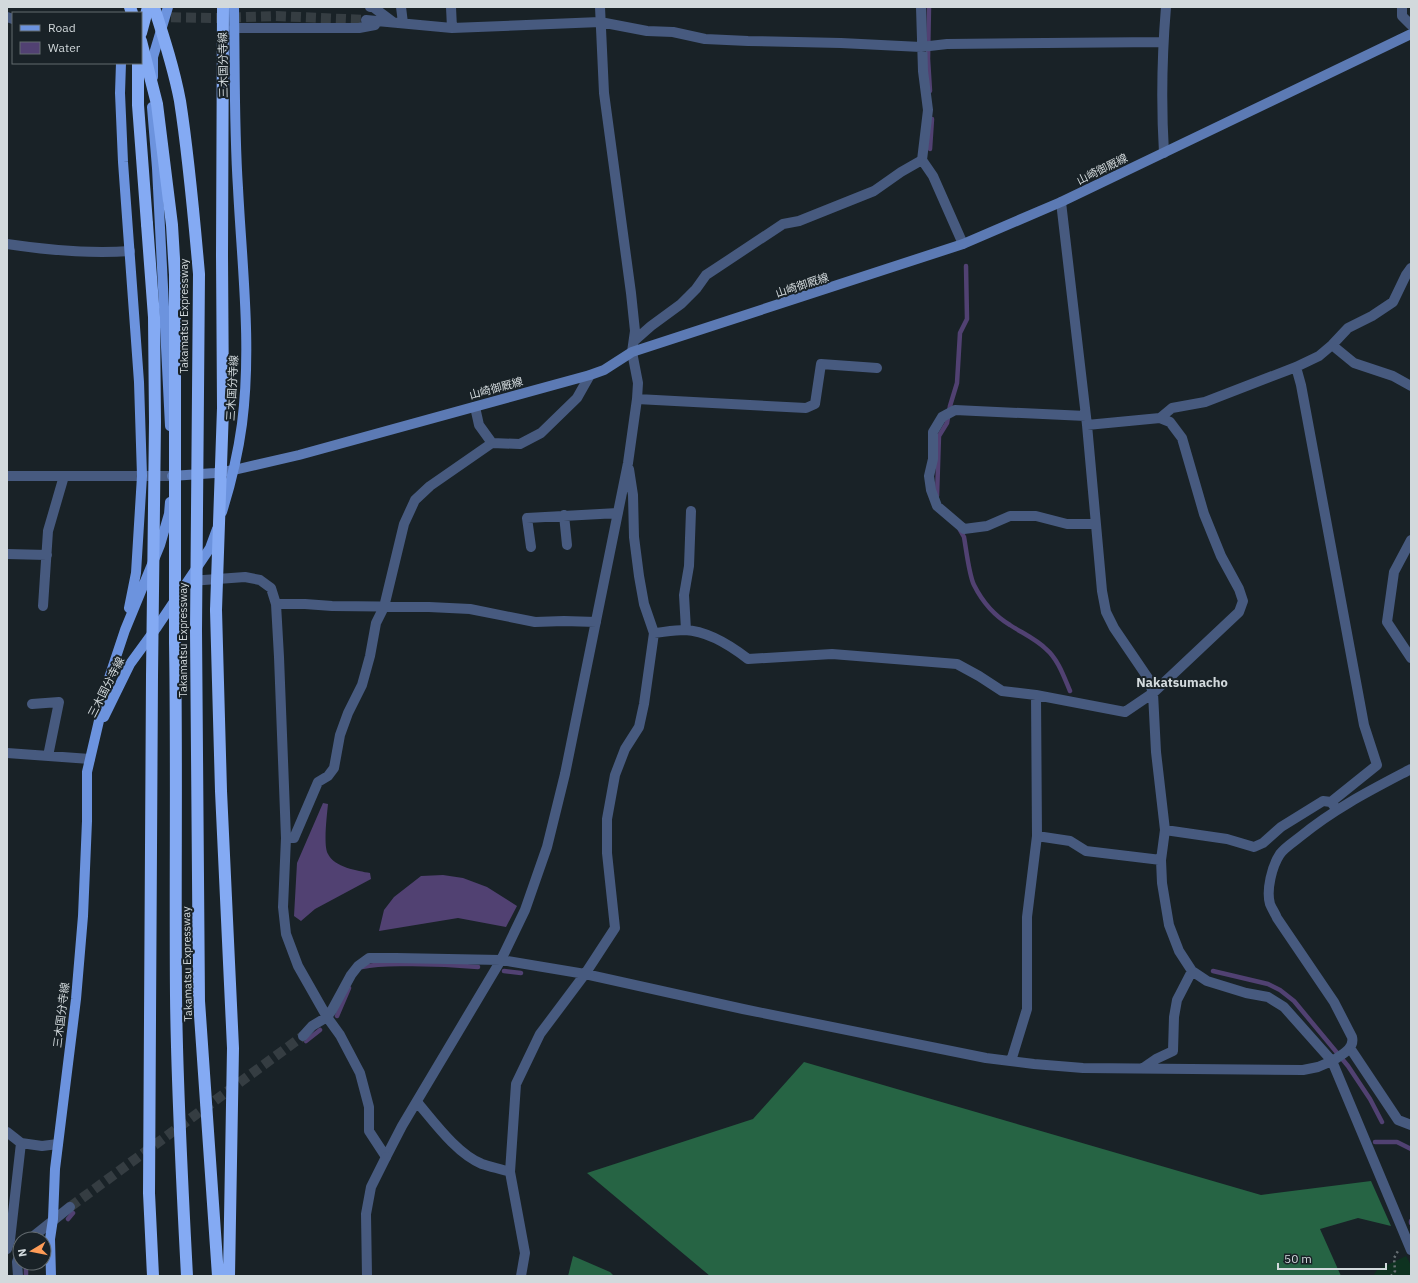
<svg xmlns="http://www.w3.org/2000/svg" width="1418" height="1283" font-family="'IBM Plex Sans','Noto Sans JP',sans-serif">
<rect width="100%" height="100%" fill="#192227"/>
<path fill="#0e3220" d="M1406,1256l5,9v11h-38l4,-6z"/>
<path fill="#266444" d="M804,1062l457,133 110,-14 20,45 -33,-8 -38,11 21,47h-631l-123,-103 166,-54z
M573,1256l37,16 4,4h-46z"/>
<path fill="#514172" d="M323,803l5,1c-1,11 -5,42 0,50 6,13 30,17 42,19l1,6 -56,30 -14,12 -7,-5 3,-53z
M443,875l20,3 24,9 30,19 -11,21 -48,-9 -79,13 5,-21 10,-13 27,-21z"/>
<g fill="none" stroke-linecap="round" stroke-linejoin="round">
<path stroke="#514172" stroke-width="4.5" d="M929,7l-1,52 2,32
M930,149l2,-30
M937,496l2,-60 8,-13 3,-17 7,-23 3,-50 7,-14 -1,-53
M960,530l4,7c2,11 5,38 10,48 8,16 21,31 36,40 12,8 26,14 36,24 12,10 18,28 24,42
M362,967c17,-4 34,-3 50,-3 22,0 44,1 66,3
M504,971l17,2
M1213,971l55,13 12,6 14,11 54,65 22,33 12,23
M337,1016l12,-28
M306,1041l14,-11
M1375,1142h22l14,7
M68,1219l5,-6
M1411,1221v2
M26,1276v-13"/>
<path stroke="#353d42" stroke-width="10" stroke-dasharray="10 5" stroke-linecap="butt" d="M156,17l58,1 62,-2 90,4
M70,1207l233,-171"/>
<path stroke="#687074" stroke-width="2.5" stroke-dasharray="2 3" stroke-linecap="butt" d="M1391,1276l4,-5 -1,-13 4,-7"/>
<path stroke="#475a7f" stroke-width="10" d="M370,7h3l20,15
M401,7l2,16
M451,7l1,21
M921,7l2,64 5,39 -6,50 11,16 30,68
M1402,7v9l9,9
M7,17l6,2
M366,20l86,8 148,-6 47,9 26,1 32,7 43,2 93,2 80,4 26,-3 216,-2
M234,28h125l16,-3
M1164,153c-3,-49 -2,-98 2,-146
M7,244c40,6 82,10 123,7
M634,341l17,-15 30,-22 15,-15 10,-14 77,-51 16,-3 75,-30 27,-19 21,-12
M1332,345l22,18 39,13 18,10
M1296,367l5,18 63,340 13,40 -46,37
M637,399l169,9 9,-4 6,-40 56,4
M475,407l4,18 13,18 28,1 21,-11 36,-35 13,-23
M1086,416l-131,-6 -13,7 -9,15v27l-4,17 2,14 6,16 27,23 23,-3 23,-10h26l31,8h29
M1160,418l12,-10 33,-6 91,-35 23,-11 13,-11 16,-17 24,-12 21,-14 13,-27 5,-7
M564,515l3,30
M1411,540l-17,32 -7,50 24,36
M531,547l-4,-29 91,-5
M7,554l40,1
M190,581l55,-4 15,3 11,8 5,16 3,53 7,181 -3,69 3,27 12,32 29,51 13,18 20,38 9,34v24l17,26
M276,604h29l27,2 97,1 41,2 65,13 29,-1 32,1
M43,606l5,-75 16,-55
M686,630l-2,-35 5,-29 2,-55
M654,633c10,-1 20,-3 31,-3 23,1 45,15 63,29l84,-5 125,10 22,12 23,15 34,4 89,17 28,-19 86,-81 4,-11 -4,-12 -18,-33 -17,-42 -22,-76 -12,-16 -10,-4 -73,7
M32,704l27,-2 -11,54
M7,753l83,6
M1411,769c-38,20 -76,39 -110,67 -6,5 -16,11 -21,18 -8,12 -14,36 -10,50 2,5 5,9 7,14l57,84 18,35c3,12 -11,18 -20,24l79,189
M1165,830l62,9 27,8 9,-4 18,-16 42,-26 8,1 3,4
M1037,836l33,5 16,10 75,9
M286,838h8l24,-56 10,-6 6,-8 6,-33 8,-22 14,-28 8,-29 6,-33 8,-16 20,-83 11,-24 15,-14 62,-43
M303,1036l9,-10 15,-9 5,-7 19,-35 7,-9 11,-8h27l105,2 84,14 158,35 243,49 48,6 49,4 220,2 15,-3 14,-6 -48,-54 -16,-10 -22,-4 -39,-12 -15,-10 -13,-20 -10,-26 -7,-42 -1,-23 4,-30 -9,-78 -3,-59 -5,-15 -34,-50 -8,-16 -4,-21 -15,-166 -26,-223
M1350,1048l48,72 13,5
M1011,1061l16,-52v-92l10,-81 -1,-141
M1143,1068l13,-9 17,-8 1,-34 3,-17 15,-29
M417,1102c17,20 40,52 65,62 9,3 19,5 28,8
M7,1132l14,11 -11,97 -3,9
M21,1143l21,3 16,-2
M386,1157l16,-31 99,-166 24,-50 22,-63 18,-73 63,-311 9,-64 1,-16 -6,-31 3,-21 -4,-38 -27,-200 -4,-86
M30,1239l40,-32
M18,1276l-1,-14 3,-9
M521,1276l4,-23 -15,-81 6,-88 24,-50 45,-60 30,-46 -8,-75v-34l8,-44 10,-26 14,-22 5,-23 10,-71 -10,-29 -5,-28 -5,-39 -1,-42 -4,-26"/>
<path stroke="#475a7f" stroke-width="10" d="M7,476h165
M367,1276l-1,-62 5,-27 15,-30"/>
<path stroke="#5c7ab4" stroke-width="10" d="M172,476l43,-3 19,-3 65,-15 291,-80 14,-5 28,-18 331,-108 98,-42 350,-168"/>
<path stroke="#6c93de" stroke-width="10" d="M121,63l-1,30 3,69 16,220 3,94 -6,97 -7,35
M153,77v-20l15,-50
M152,107l5,61 13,258
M222,512c9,-29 16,-58 20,-88 10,-78 0,-157 -4,-236 -4,-60 -3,-121 -4,-181
M104,717l26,-53 27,-37 53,-79 7,-19
M51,1276l-1,-37 3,-20 2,-50 21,-170 7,-83 4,-95v-49l22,-94 16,-48 35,-85 9,-31 1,-12"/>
<path stroke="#84aaf3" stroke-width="12" d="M141,33l7,-26
M138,63v42l9,119
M222,255l1,-248
M216,610l5,181 12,257 -4,228
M196,630l3,371 19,275
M175,642c2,118 0,236 1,354 1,93 6,187 11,280
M152,676l-3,517 4,83"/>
<path stroke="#84aaf3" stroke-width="12" d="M130,7l2,6
M154,7c10,31 20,62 26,94 9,58 14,116 19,173l-3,356
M141,41l16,63 15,121 3,50v367
M147,224l7,93 1,105 -3,254
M216,610l7,-202 -1,-153"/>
</g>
<g text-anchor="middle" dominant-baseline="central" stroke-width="4" stroke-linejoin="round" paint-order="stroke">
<g font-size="11" fill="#d2d9dc" stroke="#192227">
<text transform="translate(223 65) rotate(-91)">三木国分寺線</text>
<text transform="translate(1102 169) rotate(-26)">山崎御厩線</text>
<text transform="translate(802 285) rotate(-18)">山崎御厩線</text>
<text transform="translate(184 316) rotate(-90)">Takamatsu Expressway</text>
<text transform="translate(232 388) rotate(-87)">三木国分寺線</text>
<text transform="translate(496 388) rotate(-15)">山崎御厩線</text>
<text transform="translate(183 640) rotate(-90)">Takamatsu Expressway</text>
<text transform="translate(106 687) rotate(-63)">三木国分寺線</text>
<text transform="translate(187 964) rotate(-91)">Takamatsu Expressway</text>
<text transform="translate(61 1015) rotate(-83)">三木国分寺線</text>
</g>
<g font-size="13" font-weight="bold" fill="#d2d9dc" stroke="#192227">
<text x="1182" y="682">Nakatsumacho</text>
</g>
</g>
<rect width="1418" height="1283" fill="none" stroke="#d2d9dc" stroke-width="16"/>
<rect x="12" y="12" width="130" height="52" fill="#192227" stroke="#636b6f"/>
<rect x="20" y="25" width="20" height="6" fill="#6c93de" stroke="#636b6f"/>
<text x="48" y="32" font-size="12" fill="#d2d9dc">Road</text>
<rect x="20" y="42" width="20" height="12" fill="#514172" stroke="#636b6f"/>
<text x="48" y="52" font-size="12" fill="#d2d9dc">Water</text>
<g transform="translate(32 1251) rotate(260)"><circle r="19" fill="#192227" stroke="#636b6f"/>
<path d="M0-3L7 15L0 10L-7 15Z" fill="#fe9c57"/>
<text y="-6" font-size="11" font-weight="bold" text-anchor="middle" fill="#d2d9dc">N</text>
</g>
<path d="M1278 1263v6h108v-6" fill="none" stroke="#d2d9dc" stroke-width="2"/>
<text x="1284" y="1263" font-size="12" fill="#d2d9dc" stroke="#192227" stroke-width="3" paint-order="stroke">50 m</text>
</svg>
